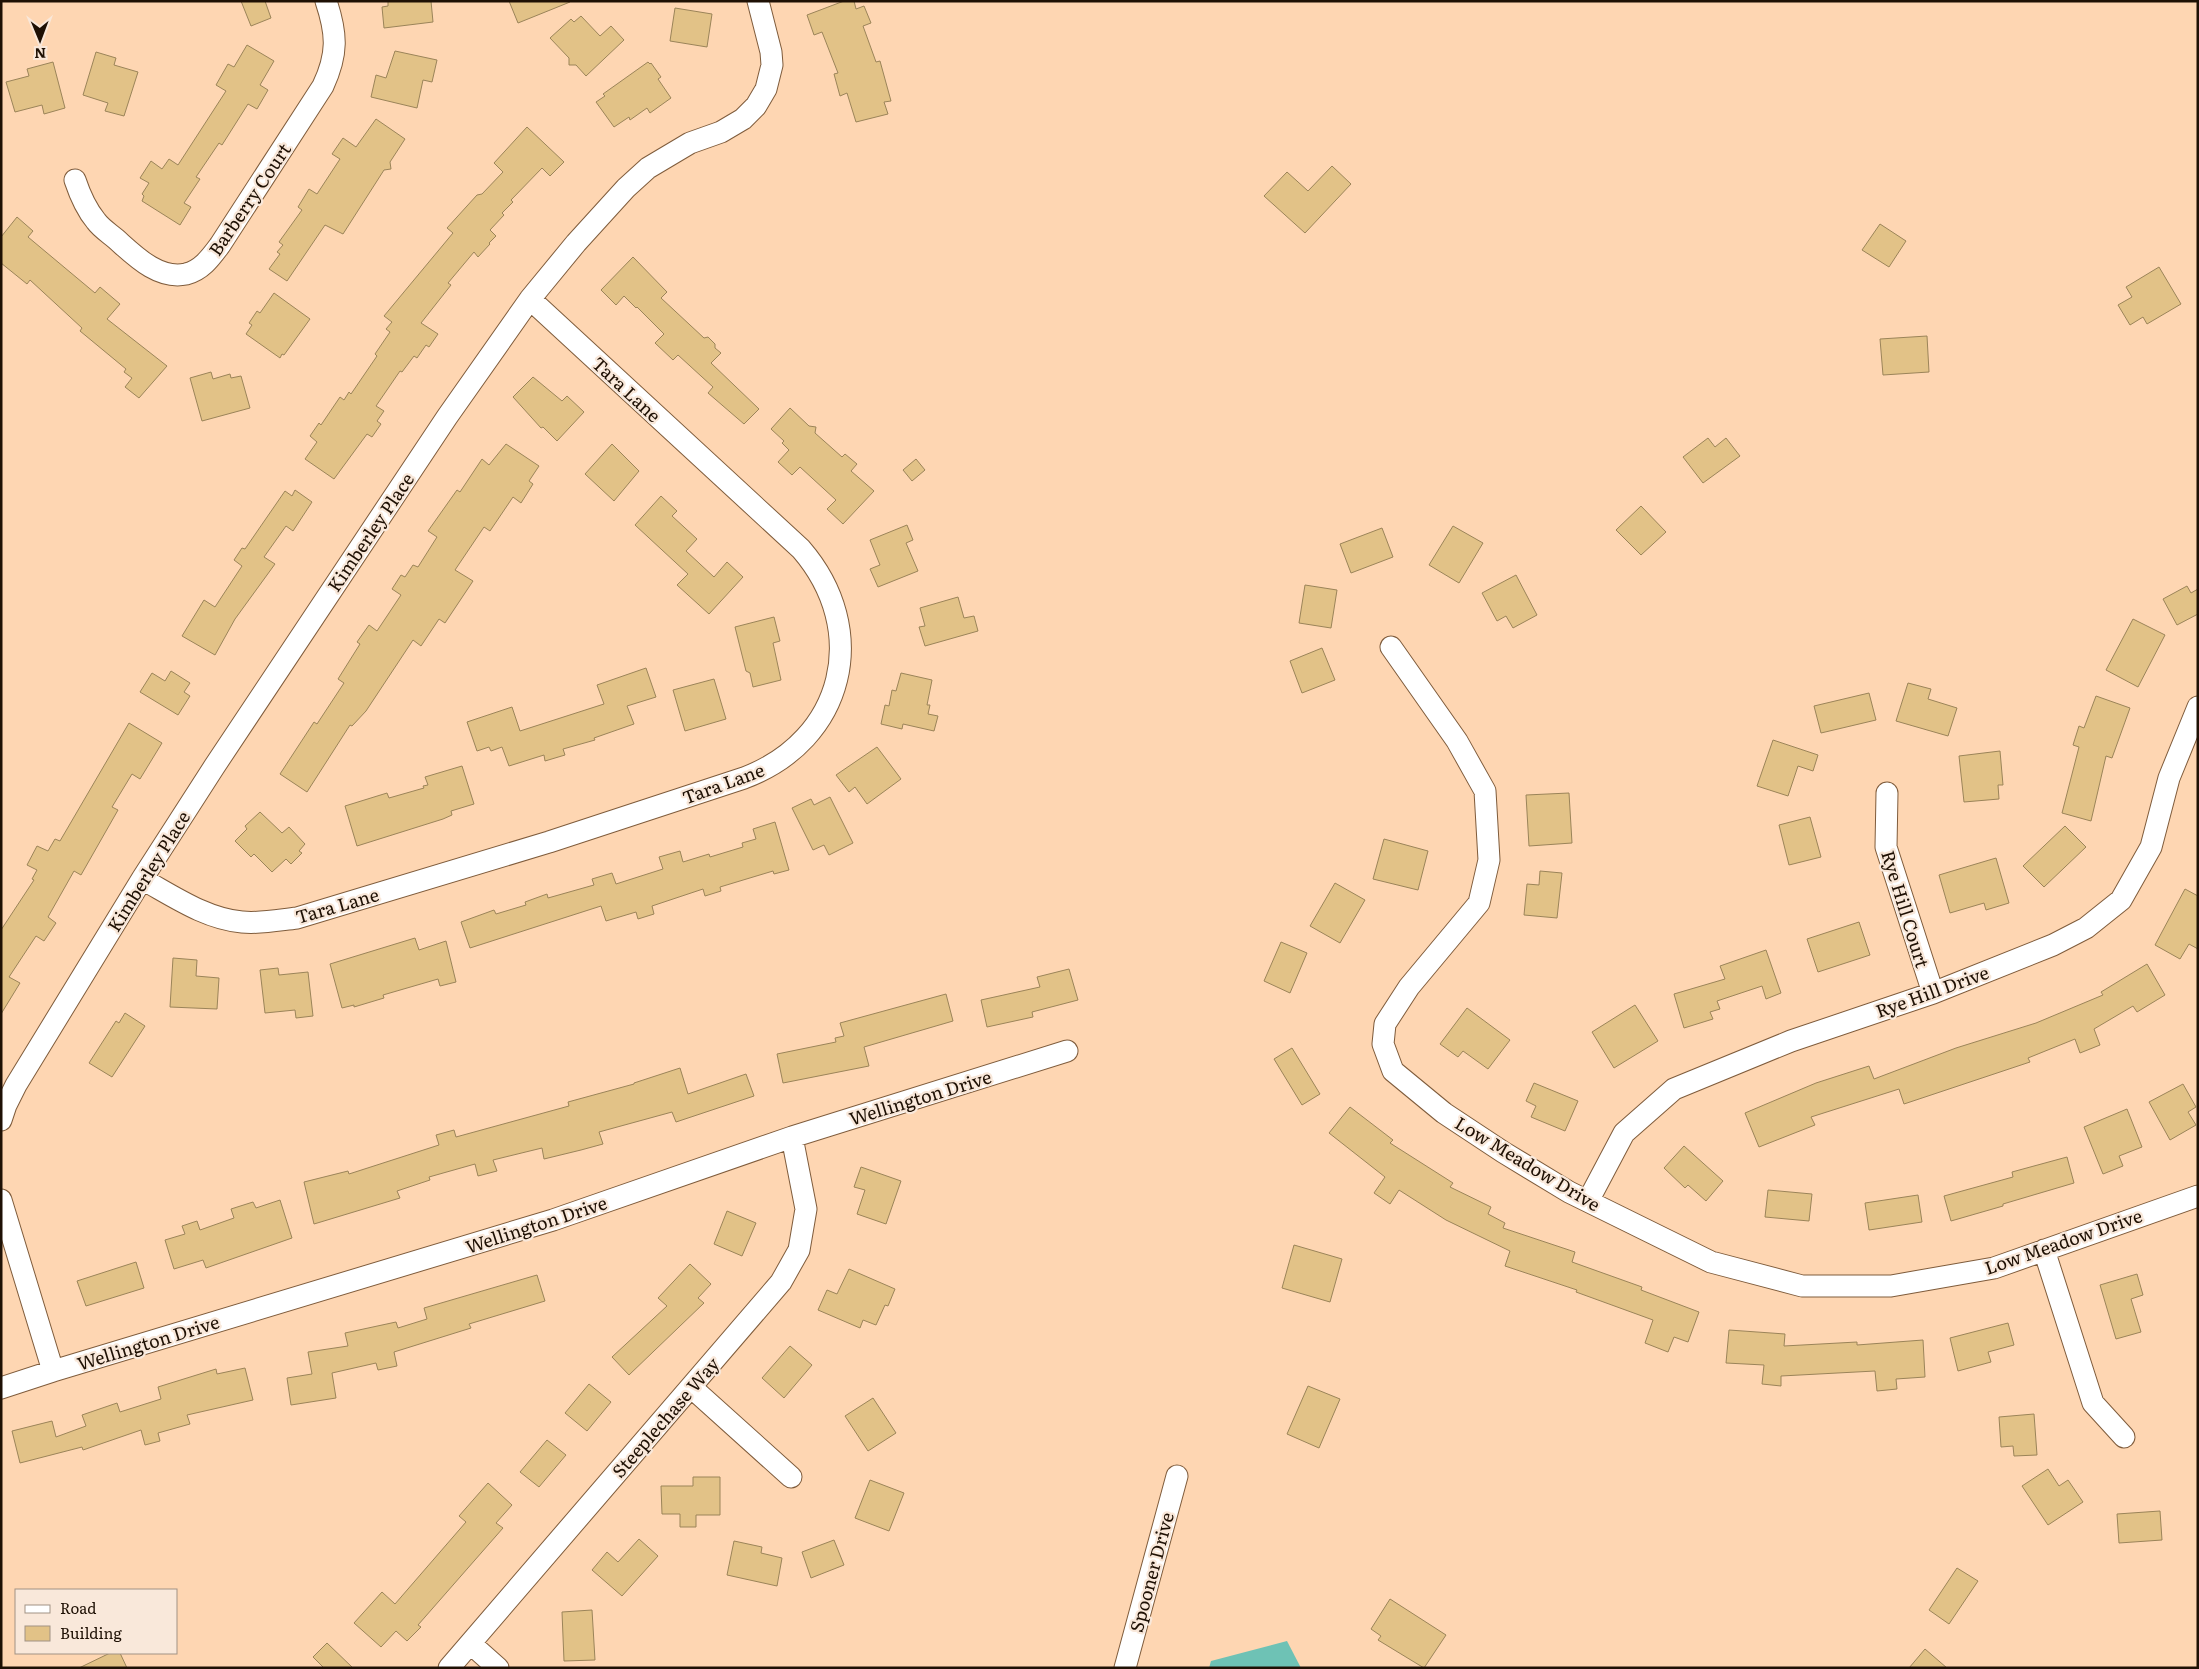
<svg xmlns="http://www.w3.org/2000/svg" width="2199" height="1669" font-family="Literata,serif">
<rect width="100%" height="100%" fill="#fed6b2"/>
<path fill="#6ec2b5" d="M1287,1641l14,27h-92l2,-7z"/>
<path fill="#e2c287" stroke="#9b8459" d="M241,1h24l6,17 -20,8z
M388,1h43l2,21 -49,6 -2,-21 6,-1z
M509,1h61v1l-52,21z
M844,1h10l2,8 8,-3 7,17 -8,3 13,36 4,-1 11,40 -7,1 4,12 -32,8 -9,-29 -7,3 -6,-22 4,-1 -16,-41 -8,3 -7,-20z
M675,8l37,6 -5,33 -37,-6z
M581,16l19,20 11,-10 13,14 -38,36 -10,-11h-7v-7l-19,-20 21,-19 3,3z
M247,45l27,16 -14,24 8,5 -11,19 -9,-5 -26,41 -3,-2 -23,34 4,2 -16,24 7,4 -11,18 -38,-24 2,-5 -2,-2 7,-11 -9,-5 11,-17 11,8 7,-10 9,6 48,-74 -10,-6 12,-21 6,3z
M395,51l42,9 -5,22 -9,-2 -6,28 -46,-11 5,-22 10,3z
M96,52l20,6 -2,7 24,7 -14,44 -19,-5 3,-8 -25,-8z
M53,62l12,46 -21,6 -2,-9 -27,7 -9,-30 23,-6 -2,-7z
M648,62l2,2 1,-1 10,14 -3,2 13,19 -21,15 -3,-5 -17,12 -1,-3 -15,10 -18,-25 9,-6 -2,-2z
M376,119l29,20 -15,23 1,7 -7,1 -41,64 -18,-9 -38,56 -18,-12 11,-15 -3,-2 6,-7 -4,-3 23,-32 -4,-3 11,-18 8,5 23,-35 -8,-5 11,-16 13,9z
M527,127l37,35 -14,14 -8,-8 -31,32 2,2 -11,11 2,2 -14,15 6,6 -7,7 1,1 -12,13 -4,-5 -26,31 3,2 -30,38 17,11 -9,13 -3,-2 -9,13 -3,-2 -12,16 -2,-1 -24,35 8,5 -7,10 4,3 -9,13 -5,-3 -33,45 -29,-20 12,-17 -7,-6 9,-13 2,2 19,-28 4,3 5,-8 2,2 26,-38 -2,-2 15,-22 -4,-3 6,-7 -8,-6 69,-83 -6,-5 30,-33 5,-1 21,-22 -9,-9z
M1332,166l19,18 -46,49 -41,-37 23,-24 21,19z
M17,217l16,14 -5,6 67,56 5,-6 20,17 -13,15 60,47 -28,32 -14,-11 7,-9 -8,-6 2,-3 -46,-38 2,-3 -52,-48 -3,4 -26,-21v-26z
M1880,224l26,17 -17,26 -27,-17z
M633,257l34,35 -6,6 43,40 4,-1 7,7v4l6,5 -10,10 48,46 -15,15 -36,-31 5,-6 -35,-32 -5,5 -18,-17 9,-9 -27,-27 -1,1 -12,-12 -8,9 -15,-15z
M2159,267l22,37 -34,20 -4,-7 -13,8 -12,-20 14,-8 -6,-10z
M274,293l36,26 -26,36 -2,-1 -2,4 -34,-24 6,-9 -3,-2 8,-12 3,2z
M1927,336l2,36 -46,3 -3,-36z
M211,372l2,7 17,-5 1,4 10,-2 9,32 -48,13 -12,-43z
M533,377l29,24 5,-5 17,16 -27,29 -14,-14 -2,1 -28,-31z
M790,408l19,18 7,1 -1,6 27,24 3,-3 12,10 -6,7 23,20 -31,33 -16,-15 9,-9 -36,-33 -8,8 -14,-13 11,-12 -7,-7 2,-2 -13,-12z
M1708,438l7,9 11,-9 14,18 -37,27 -20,-26z
M506,444l33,22 -10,15 4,3 -12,19 -8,-6 -23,34 -6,-4 -29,43 18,11 -28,42 -6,-4 -18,27 -8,-6 -47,71 -14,15 -2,-1 -43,67 -27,-18 34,-52 3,2 27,-41 -6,-4 22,-35 -3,-2 12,-17 8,6 24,-36 -9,-6 9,-14 4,2 8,-12 5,2 19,-30 -9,-6 29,-41 3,2 22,-33 7,6z
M612,444l27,27 -25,30 -29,-27z
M916,459l9,11 -13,11 -9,-11z
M295,490l17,12 -19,29 -7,-5 -22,31 11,7 -40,55 -20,36 -33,-19 22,-36 11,7 27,-41 -8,-6 8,-12 3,1 40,-58 7,5z
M661,496l16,15 -5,5 25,23 -11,12 28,26 13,-15 16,15 -34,37 -32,-29 11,-11 -53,-49z
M1641,506l25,26 -25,23 -25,-25z
M907,525l6,15 -7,3 12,28 -40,16 -8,-18 10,-4 -10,-25z
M1453,526l30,17 -24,40 -30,-18z
M1382,528l11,29 -42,16 -11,-29z
M1516,575l21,40 -24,13 -7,-12 -9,5 -15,-28z
M1305,585l32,5 -6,38 -32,-5z
M2187,586l4,7 7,-4v25l-21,11 -14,-26z
M958,597l6,21 10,-2 4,15 -53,15 -6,-19 6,-1 -5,-18z
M774,617l6,24 -7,2 8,37 -28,7 -3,-14 -4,-2 -11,-44z
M2133,619l32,16 -27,52 -32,-17z
M1322,648l13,32 -33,13 -12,-32z
M646,668l10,29 -29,9 7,18 -40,14 1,2 -32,9 2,6 -20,6 -1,-6 -35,11 -7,-19 -11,4 -2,-4 -12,4 -10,-29 45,-15 8,24 84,-27 -7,-19z
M171,671l19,12 -6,9 6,4 -12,19 -38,-23 12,-19 13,8z
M901,673l31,7 -5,25h3l-2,9 10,2 -4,15 -31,-7 -1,5 -21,-5 4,-19 4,1 3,-16 4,1z
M714,679l12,40 -41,12 -12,-41z
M1908,683l23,6 -3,10 29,9 -9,28 -52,-15z
M1869,693l7,27 -55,13 -7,-27z
M2096,696l34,12 -18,50 -6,-2 -15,65 -29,-8 17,-66 -6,-2 6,-19 5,2z
M129,723l33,20 -22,36 -8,-5 -20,33 6,3 -37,65 -7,-4 -26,46 8,6 -12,18 -8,-5 -27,41 11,6 -19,31v-84l33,-50 -2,-1 5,-9 -10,-5 10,-19 11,5 7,-12 5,2z
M1773,740l45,15 -5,16 -15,-5 -10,30 -31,-10z
M877,747l24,32 -34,25 -12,-17 -6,5 -13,-17z
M2000,751l3,34h-5l1,14 -35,3 -5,-46z
M462,766l12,38 -23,7 1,4 -9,4 -86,27 -12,-40 42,-13 2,5 35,-10 -1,-2 5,-1 -3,-8z
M1569,793l3,50 -43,3 -3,-51z
M830,797l23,46 -24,12 -5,-10 -11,5 -21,-42 19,-9 3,6z
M260,812l22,21 7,-6 16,17 -6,7 3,2 -11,11 -5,-5 -14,13 -18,-18 -3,3 -16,-16 12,-12 -2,-3z
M1810,817l11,40 -32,8 -10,-40z
M775,822l14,48 -15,4 -1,-3 -53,16 1,4 -16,5 -2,-7 -51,17 2,8 -16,5 -2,-7 -30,9 -5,-15 -131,42 -9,-26 33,-12 2,4 30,-9 -1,-3 22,-8 1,4 46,-13 -2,-6 20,-6 4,11 47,-15 -4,-12 21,-6 3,11 26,-8 1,3 33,-10 -1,-4 14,-4 -3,-10z
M2065,826l21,21 -42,40 -21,-21z
M1384,839l44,12 -10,39 -45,-11z
M1996,858l13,45 -23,7 -2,-7 -34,10 -11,-38z
M1540,871l22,2 -5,45 -33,-3 3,-31 12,1z
M1335,883l30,17 -25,43 -30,-17z
M2185,889l13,7v53l-9,-5 -9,15 -25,-14z
M1859,922l11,33 -52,17 -11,-33z
M415,938l4,12 27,-9 10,41 -16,4 -2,-7 -55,16 1,3 -30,9v-2l-12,3 -12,-44z
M1281,942l26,11 -17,40 -26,-12z
M1766,950l15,43 -15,6 -4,-13 -45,15 3,8 -10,3 3,7 -29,9 -10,-34 51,-15 -5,-13z
M173,958l24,2 -1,16 23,2 -2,31 -47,-2z
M2147,964l18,31 -28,17 -4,-6 -39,23 6,16 -20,8 -5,-14 -47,19 2,4 -126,42 -5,-15 -88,28 4,8 -56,22 -14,-34 71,-30 53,-17 5,13 82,-31 80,-25 67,-28 -2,-3z
M278,968l1,7 29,-3 5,44 -17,2 -1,-8 -30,3 -5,-43z
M1069,969l9,31 -46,12 1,5 -46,10 -6,-27 59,-13 -3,-10z
M946,994l7,27 -89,26 5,19 -86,17 -6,-29 59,-12 -1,-4 9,-2 -4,-13z
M1635,1005l23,36 -44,27 -22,-36z
M1467,1008l43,32 -22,29 -25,-18 -5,6 -18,-13z
M125,1013l20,13 -33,51 -23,-14 27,-42 3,2z
M1292,1048l28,46 -18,11 -28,-46z
M680,1068l8,26 58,-20 8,22 -78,26 -4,-10 -73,20 4,12 -22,6 -37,9 -2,-11 -49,12 4,11 -19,5 -3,-12 -46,13 1,3 -33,11 3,7 -86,26 -10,-42 44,-11 1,3 90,-29 -3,-10 18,-5 2,7 113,-31 -1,-4 66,-18v-1z
M1534,1083l44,18 -13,30 -34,-14 5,-11 -10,-5z
M2183,1084l13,23 -8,5 8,13 -26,15 -21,-38z
M1350,1107l43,33 -3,3 63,40 -3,4 41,20 -3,7 17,9 -2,5 72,24 -3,10 70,25 -1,3 58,22 -11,30 -14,-5 -6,15 -23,-9 8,-23 -77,-28 1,-2 -72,-24 5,-15 -64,-31 -47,-30 -9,14 -16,-11 11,-16 -56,-44z
M2127,1109l15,38 -23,9 4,10 -20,8 -19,-47z
M1684,1146l39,35 -17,20 -18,-16 -3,3 -21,-20z
M2067,1157l7,26 -71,21v2l-52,15 -7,-25 69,-19 -1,-5z
M861,1167l40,14 -15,43 -29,-10 8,-24 -11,-3z
M1768,1190l44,4 -3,27 -44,-4z
M1918,1195l4,27 -53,8 -4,-27z
M280,1200l12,38 -86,30 -3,-8 -29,9 -9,-29 20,-6 -3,-8 15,-5 3,9 34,-12 -3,-9 22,-7 3,6z
M727,1211l29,12 -14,33 -28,-12z
M1294,1245l48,14 -12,43 -48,-14z
M136,1262l8,26 -58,18 -9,-25z
M690,1264l21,20 -13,14 6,5 -75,72 -17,-18 55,-51 -9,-8z
M849,1269l46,20 -7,17 -3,-1 -9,20 -13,-5 -3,8 -42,-18 9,-20 10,4z
M2137,1274l6,21 -12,4 10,33 -25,7 -16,-54z
M537,1275l8,26 -76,23 2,4 -77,24 3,14 -19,4 -2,-7 -44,10 4,25 -45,7 -4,-27 25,-4 -4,-22 40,-6 -3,-13 51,-11 2,6 29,-9 -3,-11z
M2008,1323l6,22 -26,7 3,10 -33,9 -8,-33z
M1729,1330l56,4 -1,12 73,-4v3l66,-5 2,37 -29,2 1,10 -20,2 -2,-20 -94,5v10l-19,-2 2,-19 -38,-2z
M790,1346l22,19 -28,33 -22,-20z
M245,1368l8,32 -66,15 3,9 -32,9 2,8 -15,4 -4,-15 -58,20 -1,-3 -62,16 -8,-32 40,-10 4,16 30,-11 -4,-11 35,-12 3,9 41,-13 -3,-12 58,-18 1,5z
M589,1384l22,18 -24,29 -22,-18z
M1308,1386l32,13 -21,49 -32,-14z
M873,1398l23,35 -28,18 -23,-35z
M2034,1414l3,41 -23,1 -1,-10 -12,1 -2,-30z
M547,1440l19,15 -27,32 -19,-15z
M2048,1469l11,17 9,-6 15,22 -35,23 -26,-39z
M693,1477h27v38h-24v12h-16v-13h-18l-1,-28h32z
M870,1480l34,13 -15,38 -34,-13z
M488,1483l24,22 -16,18 7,5 -85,97 3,2 -14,14 -11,-10 -15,16 -27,-24 28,-31 13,12 71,-82 -7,-6z
M2160,1511l2,29 -43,3 -2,-29z
M639,1539l19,17 -36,40 -30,-26 15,-18 11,10z
M834,1540l10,25 -33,13 -9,-26z
M734,1541l28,6 -1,6 21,5 -5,28 -50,-11z
M1957,1568l21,13 -29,43 -20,-14z
M1390,1599l56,36 -22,33 -46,-28 3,-4 -10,-7z
M592,1610l3,50 -31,1 -2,-49z
M327,1643l26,25h-29l-11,-11z
M1925,1649l22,19h-38z
M110,1653h10l7,15h-48z"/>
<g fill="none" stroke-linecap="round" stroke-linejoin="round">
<g stroke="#7f5c3c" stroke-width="23">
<path id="minor" d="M75,180c5,15 11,29 21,41 5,7 13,12 20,18 18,16 42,41 70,35 16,-4 25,-17 34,-29l103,-159c15,-32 14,-52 3,-85
M1391,647l66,94 28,50 4,69 -10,43 -70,84 -24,37 -2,20 10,27 51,42 59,39 66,40 142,70 91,24h89l103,-18 204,-72
M1887,793l-1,54 47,146
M142,879c31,17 64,40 100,43 18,2 37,-2 55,-4l252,-76 195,-64c101,-38 127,-148 57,-229l-271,-250
M1,1120l5,-15 10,-20 126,-206 72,-112 233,-350 83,-118 46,-56 50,-55 22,-20 42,-25 31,-11 22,-13 13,-13 10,-17 6,-24 -1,-13 -13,-51
M1,1200l52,171
M1588,1201l36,-68 50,-44 117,-48 142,-48 120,-48 33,-17 35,-28 30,-53 18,-69 29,-71
M2044,1250l49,153 31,34
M691,1387l100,90
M1,1388l52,-17 500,-151 239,-83 275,-86
M471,1644l27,24
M449,1668l332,-386 18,-32 7,-41 -14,-72
M1125,1668l52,-192"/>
</g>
<use href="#minor" stroke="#fff" stroke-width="21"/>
</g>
<g text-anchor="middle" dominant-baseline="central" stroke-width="4.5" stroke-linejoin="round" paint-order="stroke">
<g font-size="18" fill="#1e1004" stroke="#f9e8da">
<text transform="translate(249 199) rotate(-56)">Barberry Court</text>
<text transform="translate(627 389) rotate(43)">Tara Lane</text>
<text transform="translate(370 532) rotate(-56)">Kimberley Place</text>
<text transform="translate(723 783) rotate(-20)">Tara Lane</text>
<text transform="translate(148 871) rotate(-58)">Kimberley Place</text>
<text transform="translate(337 905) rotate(-16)">Tara Lane</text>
<text transform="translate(1906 909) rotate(73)">Rye Hill Court</text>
<text transform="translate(1932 991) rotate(-20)">Rye Hill Drive</text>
<text transform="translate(920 1097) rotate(-17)">Wellington Drive</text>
<text transform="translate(1528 1163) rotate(31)">Low Meadow Drive</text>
<text transform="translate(536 1224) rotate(-18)">Wellington Drive</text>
<text transform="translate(2063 1241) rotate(-19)">Low Meadow Drive</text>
<text transform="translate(148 1342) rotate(-17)">Wellington Drive</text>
<text transform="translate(665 1417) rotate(-49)">Steeplechase Way</text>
<text transform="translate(1151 1572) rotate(-75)">Spooner Drive</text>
</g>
</g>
<rect width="2199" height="1669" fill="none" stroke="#1e1004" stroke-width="5"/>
<rect x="15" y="1589" width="162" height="65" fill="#f9e8da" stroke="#a19284"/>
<rect x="25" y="1605" width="25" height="8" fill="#ffffff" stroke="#a19284"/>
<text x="60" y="1614" font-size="15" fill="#1e1004">Road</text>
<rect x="25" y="1626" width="25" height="15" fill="#e2c287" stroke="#a19284"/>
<text x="60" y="1639" font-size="15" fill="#1e1004">Building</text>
<g transform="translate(40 40) rotate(179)" stroke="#f9e8da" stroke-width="4" paint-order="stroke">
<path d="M0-4L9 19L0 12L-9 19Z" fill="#1e1004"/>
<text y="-8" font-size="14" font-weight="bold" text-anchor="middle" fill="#1e1004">N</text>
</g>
</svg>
